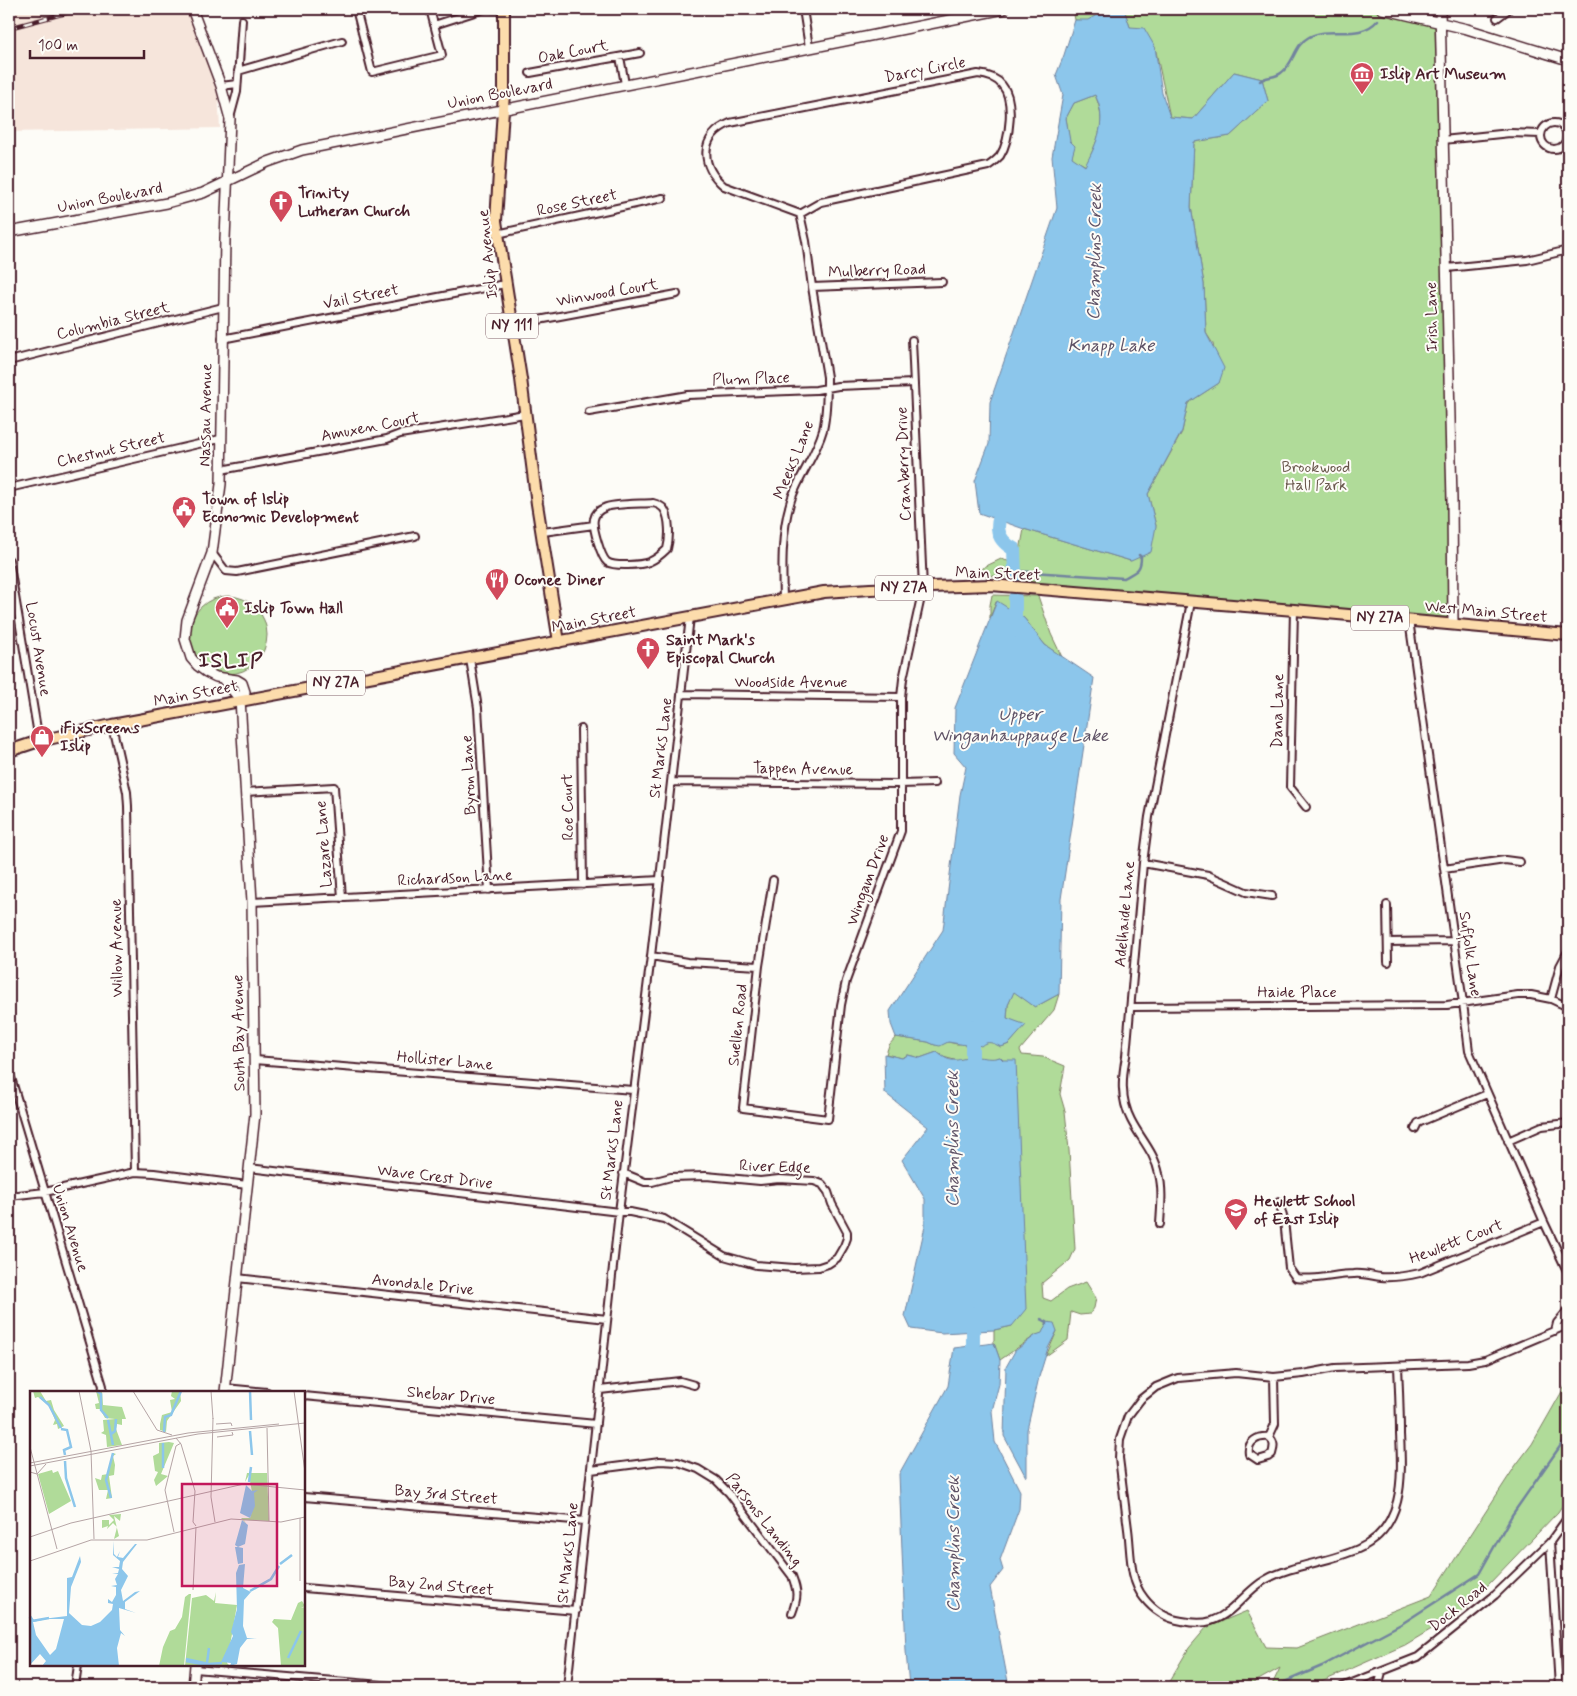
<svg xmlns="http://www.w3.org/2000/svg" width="1577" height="1696" font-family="Mynerve,sans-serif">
<rect width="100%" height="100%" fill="#fdfcf7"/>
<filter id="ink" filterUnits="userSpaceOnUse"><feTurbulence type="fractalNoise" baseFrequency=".02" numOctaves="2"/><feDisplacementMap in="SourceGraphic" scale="10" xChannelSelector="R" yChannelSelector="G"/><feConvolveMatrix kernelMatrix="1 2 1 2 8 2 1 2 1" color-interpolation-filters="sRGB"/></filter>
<g filter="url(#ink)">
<path fill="#f6e5db" d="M9,9h179l30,84 2,35 -211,4z"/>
<path fill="#b0db99" stroke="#7d7d62" d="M1073,9h34l-19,12 -13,-1z
M1124,9h288l-8,7 37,12 12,590 -278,-18 -155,-12 -4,-10 -32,-3 -4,-2 4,-6 17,-8 10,3h7l6,-33 107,32 25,-35 -8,-32 34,-62 6,-29 31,-20 -6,-39 -7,-11 -2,-49 -13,-77 3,-65 36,-6 38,-35 -6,-22 -28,-7 -41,47 -23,-2 -15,-70 -25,-20z
M1095,95c13,30 2,44 -9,71l-14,-8 -6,-40 8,-15z
M992,595l46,1 13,38 11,23 -17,-12 -21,-27 -28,-16 -6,16v-13z
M189 635a39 39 0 1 1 78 0a39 39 0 1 1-78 0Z
M1014,991l21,16 24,-13 -5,16 -34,40 2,5 21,2 22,9 -5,28 5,17 4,39 6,99 -5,11 -28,23 1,15 8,3 16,-12 19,-7 10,16 -2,10 -4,6 -10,1 -9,-3 -3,28 -22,16 11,-25 -21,4 -36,25 -6,-17v-13l18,-4 -9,-266 -3,-3 -10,3 -18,-3 -14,4 -15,-4 -6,-5 -17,6 -12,-3 -6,3 -16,-4 3,-9 7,-8 32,5 7,3 13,-3 9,2 15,-1 6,2 8,-3h7l8,5 8,-3 16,-19 -18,-6 1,-14z
M1568,1381v116l-10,15 -93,97 -60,36 -95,42h-39l9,-19 -34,19h-79v-2l22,-37 17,-20 41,-17 19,36 31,1 134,-52 85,-131 16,-21z"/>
<path fill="#8cc6eb" stroke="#72839e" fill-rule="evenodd" d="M1107,9h17l6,18 14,1 11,19 7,46 8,24 23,2 41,-47 28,7 6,22 -38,35 -36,6 -3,65 13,77 2,49 18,35 -5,15 -31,20 -6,28 -34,63 8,32 -5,26 -20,9 -107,-32 -45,-16 -4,-32 14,-37 1,-42 67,-194 -5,-51 11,-62 -7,-20 8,-20 11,-35h13zM1095,95c13,25 2,48 -10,71l-13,-9 3,-11 -5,-5 -4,-23 8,-15z
M997,601l27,17 21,27 49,33 -33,221 -2,95 -24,13 -21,-15 -6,13 -1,13 19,7 -17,19 -8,3c-8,-4 -13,-7 -20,-1l-9,-3 -6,2 -18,-3 -8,4 -5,-1 -7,-3 -32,-5 -5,-13 -1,-13 53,-81 17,-135 6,-28 -12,-14 1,-45z
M937,1052c16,14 21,6 38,5 10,0 15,3 25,0l3,3h13l10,249 -14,17 -18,4 -52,3 -31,-4 -6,-13 20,-90v-27l-23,-39 26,-33 -43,-34 -1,-39 18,4 6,-3 12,3z
M1047,1322l7,1 3,8 -9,17 -9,29 -12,53v46l-1,1 -22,-41 2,-69 9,-16 21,-16 6,-2z
M994,1343l6,17 -1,24 -7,27 3,31 25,49 -1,18 -19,51 3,10 -13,17 19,100h-100l-3,-36 -7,-177 49,-88 6,-38z"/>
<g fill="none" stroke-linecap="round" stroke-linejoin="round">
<path stroke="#72839e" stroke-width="2.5" d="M1260,81c6,-5 15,-3 21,-8 13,-9 13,-28 28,-36 21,-12 50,5 69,-17
M1016,571l108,7c12,-7 17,-7 17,-21l-2,-2
M1041,1319l6,3v2
M1273,1687l49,-21 81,-43 76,-49 33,-59 56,-80"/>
<path stroke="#8cc6eb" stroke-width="14" d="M1007,503c-12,18 -14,35 7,46l1,26
M1015,598v33
M972,1026v51
M973,1313v51"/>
<g stroke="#4a1f2b" stroke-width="10">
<path id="street" d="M356,9l16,63 70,-17 -12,-46
M493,9h11
M803,9l6,38
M1497,18l12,-9
M434,25l50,-16
M620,57l5,27
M238,71l104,-30
M530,73l110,-20
M978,74c9,1 18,3 24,11 13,15 8,55 -2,71 -4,4 -7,7 -12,10l-167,36 -21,12 -76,-28c-24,-20 -25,-50 6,-63z
M221,86l16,-2
M230,118l7,-26 5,-72
M1541 136a13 13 0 1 1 26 0a13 13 0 1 1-26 0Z
M1443,140l67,-7 31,1
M497,234l166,-36
M1447,268l80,-8 41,-10
M812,287l130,-5
M512,325l165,-31
M222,339l283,-55
M9,361l214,-54
M589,412l99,-17 128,-5 22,-4 76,-3
M221,470l166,-31 13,-5 125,-20
M9,488l211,-49
M653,503c4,1 8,2 11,6 6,9 6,29 3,40 -5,5 -11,10 -18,13 -8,3 -34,5 -42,0 -6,-5 -15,-35 -13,-43 1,-5 5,-9 10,-11 9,-5 38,-4 49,-5z
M543,532l51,-7
M212,553l14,18 11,1 178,-36
M9,560l30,181
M783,599c-1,-33 -2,-67 8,-99 8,-24 25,-45 32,-70 4,-17 4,-36 4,-53l-15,-90 -6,-46 -6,-27
M1294,610l-4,177 16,20
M1409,620l54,383 6,48 75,171 24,51
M470,659l8,49 11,182
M682,694l219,3
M112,725l15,67 1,14 7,366
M581,729l2,156
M672,782l228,2 35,-1
M245,792l89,-5 8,111
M1143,863l65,12 38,17 26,4
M1444,869l61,-9 15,2
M773,880l-14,86 -16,142 85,11 13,-114 5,-24 55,-150v-134l2,-18 20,-91 -11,-248
M252,902l408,-22
M1387,905l1,57
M1388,942l66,-1
M651,956l36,6 72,4
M1551,999l9,-33 8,-15
M1131,1007l316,-2 71,-10h13l20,4 17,8
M255,1060l378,30
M9,1071l94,315 -1,6
M1415,1129l3,-6 69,-29
M1508,1141l34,-15 26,-3
M249,1168l370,44h11l34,7 60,37 32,9 38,3 25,-1 9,-3 9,-6 7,-12 3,-8v-6l-15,-28 -4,-12 -6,-8 -8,-3 -35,-2 -19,2 -54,-5 -35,1 -19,5h-7l-22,-9
M9,1196l36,-4 90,-20 19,1 93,12
M1279,1202l5,18 5,48 7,10c19,3 39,-4 58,-4 9,-1 18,2 27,3 14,1 26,-1 39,-4l124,-51
M1160,1224c1,-17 3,-34 -1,-50 -4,-21 -19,-36 -28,-54 -11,-21 -9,-43 -5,-64l17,-193 6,-46 42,-215
M237,1278l370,41
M1555,1331l2,-8 11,-13
M1398,1366c1,23 2,46 2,68 2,44 5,94 -42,115 -30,14 -65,15 -93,31 -21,12 -30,33 -54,41 -9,3 -19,2 -29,0 -15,-2 -29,-11 -38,-23 -15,-18 -13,-47 -16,-69 -3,-24 -6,-47 -9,-71l1,-19 8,-23 13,-17 15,-12 22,-9 58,-5 38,4 29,-3 32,-6 133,-5 17,-3 83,-35
M225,1388l42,4
M600,1390l80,-9 14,4
M304,1396l292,28
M1269,1437c-11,-1 -22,4 -20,17l9,6 10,-3 4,-3c2,-7 3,-12 -3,-17l6,-13 -1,-47
M591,1470l69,-9 18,1 20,7 18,11 13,13 63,83c6,16 6,21 0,37
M304,1497l281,24
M1550,1542l9,145
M304,1588l272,23
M195,1669l209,18
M75,1687l3,-22
M567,1687l52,-475 32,-256 39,-339
M1342,1687l76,-30 77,-62 55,-53 18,-25
M1378,1687l4,-15"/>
</g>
<g stroke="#4a1f2b" stroke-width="12">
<path id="secondary" d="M192,9l29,77 9,33 -5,120 -4,245 -9,69 -25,67 -2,19 6,19 7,8 8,6 10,5 21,3 5,3 3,9 -5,7
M1382,9l85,20 101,31
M1440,9l12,491 1,124
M9,232l158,-29 36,-10 65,-31 34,-12 702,-141
M223,679l17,20 12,203 3,212 -30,278
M193,1687l2,-22"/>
</g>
<g stroke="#4a1f2b" stroke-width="14">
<path id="primary" d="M504,9v84l-8,128 25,158 16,125 22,138
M9,751l30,-10 73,-16 712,-133 46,-3 121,-4 303,25 274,25"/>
</g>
<use href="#street" stroke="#fdfcf7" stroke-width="6"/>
<use href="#secondary" stroke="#fdfcf7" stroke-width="9"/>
<use href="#primary" stroke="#fcdcac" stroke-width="10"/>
<g stroke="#4a1f2b" stroke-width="4.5">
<path id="rail" d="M9,28l72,-19"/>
</g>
<use href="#rail" stroke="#fdfcf7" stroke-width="2.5" stroke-dasharray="8" stroke-linecap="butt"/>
</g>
</g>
<defs>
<g id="museum-pin" transform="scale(1.25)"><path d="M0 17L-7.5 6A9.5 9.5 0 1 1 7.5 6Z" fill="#d1495b" stroke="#fdfcf7"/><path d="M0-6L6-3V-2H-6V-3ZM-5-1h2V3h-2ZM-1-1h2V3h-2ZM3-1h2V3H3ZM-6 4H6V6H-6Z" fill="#fff"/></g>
<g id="church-pin" transform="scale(1.25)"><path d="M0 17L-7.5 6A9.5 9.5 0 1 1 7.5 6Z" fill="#d1495b" stroke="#fdfcf7"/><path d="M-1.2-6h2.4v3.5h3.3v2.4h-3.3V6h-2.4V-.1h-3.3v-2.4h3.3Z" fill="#fff"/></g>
<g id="civic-pin" transform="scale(1.25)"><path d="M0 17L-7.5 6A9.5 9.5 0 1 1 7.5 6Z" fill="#d1495b" stroke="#fdfcf7"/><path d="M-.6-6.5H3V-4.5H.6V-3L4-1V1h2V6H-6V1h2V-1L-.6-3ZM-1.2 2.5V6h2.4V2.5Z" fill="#fff"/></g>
<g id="restaurant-pin" transform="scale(1.25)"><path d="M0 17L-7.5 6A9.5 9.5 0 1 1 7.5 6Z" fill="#d1495b" stroke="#fdfcf7"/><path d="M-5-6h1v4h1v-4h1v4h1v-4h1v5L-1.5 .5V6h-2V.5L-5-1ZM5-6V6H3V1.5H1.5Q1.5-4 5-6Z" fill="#fff"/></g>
<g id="shop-pin" transform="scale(1.25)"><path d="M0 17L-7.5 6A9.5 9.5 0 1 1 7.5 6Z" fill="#d1495b" stroke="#fdfcf7"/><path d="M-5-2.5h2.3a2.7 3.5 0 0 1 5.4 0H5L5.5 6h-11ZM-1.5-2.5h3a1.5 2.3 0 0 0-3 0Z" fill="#fff"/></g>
<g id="school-pin" transform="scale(1.25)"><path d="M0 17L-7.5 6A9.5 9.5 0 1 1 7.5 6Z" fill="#d1495b" stroke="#fdfcf7"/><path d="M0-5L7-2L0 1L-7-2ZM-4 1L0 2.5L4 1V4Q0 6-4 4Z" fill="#fff"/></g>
</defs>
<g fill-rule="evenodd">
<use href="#museum-pin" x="1362" y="74"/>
<use href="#church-pin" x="281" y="202"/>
<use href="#civic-pin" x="184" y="508"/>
<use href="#restaurant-pin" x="497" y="580"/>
<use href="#civic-pin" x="227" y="608"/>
<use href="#church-pin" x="648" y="649"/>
<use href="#shop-pin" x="42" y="737"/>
<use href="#school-pin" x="1236" y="1210"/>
</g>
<g text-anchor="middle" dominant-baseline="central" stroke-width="4" stroke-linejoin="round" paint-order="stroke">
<g fill="#fdfcf7" stroke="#806168" stroke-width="1">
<rect x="486" y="313.5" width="52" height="25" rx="4"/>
<rect x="875" y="575.5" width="58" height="25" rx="4"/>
<rect x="1351" y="605.5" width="58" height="25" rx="4"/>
<rect x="307" y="670.5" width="58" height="25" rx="4"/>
</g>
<g font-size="15" font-weight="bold" fill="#4a1f2b">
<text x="512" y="326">NY 111</text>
<text x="904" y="588">NY 27A</text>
<text x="1380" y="618">NY 27A</text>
<text x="336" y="683">NY 27A</text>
</g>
<g font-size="16" fill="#4a1f2b" stroke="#fdfcf7">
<text transform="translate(573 52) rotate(-11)">Oak Court</text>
<text transform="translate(925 70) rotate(-11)">Darcy Circle</text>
<text transform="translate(500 94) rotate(-11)">Union Boulevard</text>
<text transform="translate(110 198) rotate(-11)">Union Boulevard</text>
<text transform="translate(577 203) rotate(-12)">Rose Street</text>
<text transform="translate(488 254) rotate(-96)">Islip Avenue</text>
<text transform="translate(877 271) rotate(-2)">Mulberry Road</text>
<text transform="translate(607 293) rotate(-10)">Winwood Court</text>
<text transform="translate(361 297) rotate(-11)">Vail Street</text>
<text transform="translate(1432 317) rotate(-91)">Irish Lane</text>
<text transform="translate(113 321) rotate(-14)">Columbia Street</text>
<text transform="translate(751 379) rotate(-2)">Plum Place</text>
<text transform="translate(206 415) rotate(-89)">Nassau Avenue</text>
<text transform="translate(370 427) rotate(-11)">Amuxen Court</text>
<text transform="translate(111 450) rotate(-13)">Chestnut Street</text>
<text transform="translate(794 460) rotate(-68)">Meeks Lane</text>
<text transform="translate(904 464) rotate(-92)">Cranberry Drive</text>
<text transform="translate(998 574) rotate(2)">Main Street</text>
<text transform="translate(1486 612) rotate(5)">West Main Street</text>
<text transform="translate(594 620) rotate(-11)">Main Street</text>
<text transform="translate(38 649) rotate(81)">Locust Avenue</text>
<text x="791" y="682">Woodside Avenue</text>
<text transform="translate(196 694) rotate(-11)">Main Street</text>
<text transform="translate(1278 711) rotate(-89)">Dana Lane</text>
<text transform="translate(661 748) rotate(-83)">St Marks Lane</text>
<text transform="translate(803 769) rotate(1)">Tappen Avenue</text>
<text transform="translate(469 775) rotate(-93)">Byron Lane</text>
<text transform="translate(568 807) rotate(-91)">Roe Court</text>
<text transform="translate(324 844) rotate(-94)">Lazare Lane</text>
<text transform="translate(455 878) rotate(-3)">Richardson Lane</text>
<text transform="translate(868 880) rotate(-70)">Wingam Drive</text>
<text transform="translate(1125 914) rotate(-85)">Adelhaide Lane</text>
<text transform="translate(117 948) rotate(-91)">Willow Avenue</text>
<text transform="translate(1470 954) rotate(82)">Suffolk Lane</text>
<text x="1297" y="992">Haide Place</text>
<text transform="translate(738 1025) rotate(-84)">Suellen Road</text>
<text transform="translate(239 1033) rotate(-91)">South Bay Avenue</text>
<text transform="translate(445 1061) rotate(5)">Hollister Lane</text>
<text transform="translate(612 1150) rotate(-83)">St Marks Lane</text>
<text transform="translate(775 1167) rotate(2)">River Edge</text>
<text transform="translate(435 1177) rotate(7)">Wave Crest Drive</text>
<text transform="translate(70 1228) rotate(73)">Union Avenue</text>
<text transform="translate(1456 1242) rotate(-21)">Hewlett Court</text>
<text transform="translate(423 1285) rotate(6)">Avondale Drive</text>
<text transform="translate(451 1396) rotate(5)">Shebar Drive</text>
<text transform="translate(446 1495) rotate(5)">Bay 3rd Street</text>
<text transform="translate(764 1520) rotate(52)">Parsons Landing</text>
<text transform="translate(568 1553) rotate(-84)">St Marks Lane</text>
<text transform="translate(441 1586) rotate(5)">Bay 2nd Street</text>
<text transform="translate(1458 1607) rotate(-39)">Dock Road</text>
</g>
<g font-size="16" font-weight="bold" fill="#4a1f2b" stroke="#fdfcf7" text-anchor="start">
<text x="1380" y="74">Islip Art Museum</text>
<text x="298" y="193">Trinity<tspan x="298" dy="18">Lutheran Church</tspan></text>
<text x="202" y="499">Town of Islip<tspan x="202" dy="18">Economic Development</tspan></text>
<text x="514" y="580">Oconee Diner</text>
<text x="244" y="608">Islip Town Hall</text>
<text x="666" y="640">Saint Mark's<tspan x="666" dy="18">Episcopal Church</tspan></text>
<text x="60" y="728">iFixScreens<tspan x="60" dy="18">Islip</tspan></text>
<text x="1254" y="1201">Hewlett School<tspan x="1254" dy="18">of East Islip</tspan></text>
</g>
<g font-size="16" fill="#69574c" stroke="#fdfcf7">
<text x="1316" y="467">Brookwood<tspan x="1316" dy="18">Hall Park</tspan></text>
</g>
<g font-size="18" font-style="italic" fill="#5e5165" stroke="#fdfcf7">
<text transform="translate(1095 252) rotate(-89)">Champlins Creek</text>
<text x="1111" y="346">Knapp Lake</text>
<text x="1020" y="715">Upper<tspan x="1020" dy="21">Winganhauppauge Lake</tspan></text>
<text transform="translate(953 1139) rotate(-90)">Champlins Creek</text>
<text transform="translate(954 1544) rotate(-90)">Champlins Creek</text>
</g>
<g font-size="21" font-weight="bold" letter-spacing="1" fill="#4a1f2b" stroke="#fdfcf7">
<text x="231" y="661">ISLIP</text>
</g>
</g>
<g transform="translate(30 1391)">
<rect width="275" height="275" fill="#fdfcf7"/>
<path d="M3,0h7l6,10 5,-1 3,10 10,16 -6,3 -1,-5 -4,1 2,-5 -6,-15 -11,-8 -3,1zM66,0h6l1,14 19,2 4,12h-4v6l-5,-1 -1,5 6,16 -15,2 -1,-12 -5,-2 3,-2 -1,-11 12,-1 -10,-1 -5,-9h-4l-1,-5 4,-1zM142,0h8l1,10 -14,20 -1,11 -6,-2v-6l2,-9 10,-3 -2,-12 5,-1 -4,-3zM139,51l5,1 -13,31 7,2 -12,10 -2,-6 4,-8 -3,-1 -2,-15 6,-3v-10zM83,62l3,1 -3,2 2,9 -1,10 -5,1 3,22 -6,1 2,-9h-9l-4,-12 6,2 1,-5 6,-1zM22,79l1,3 5,-2 13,30 -22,13 -11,-40zM217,82h20l2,48 -25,-1 2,3 -5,-5h9l4,-14 -5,-29 -4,7zM91,123l-1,7 -6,-5 5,20 -5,3 3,-12 -4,-4 -6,6 1,-3 -6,2v-8h7v5l5,-5 -5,-5zM186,201l-1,11 22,2 -10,58 3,3h-45l7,-68 14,-3 8,6zM159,203h2l-7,72h-25l4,-19 7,-16 5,-2 7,-12 3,-20zM272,210l3,5 -4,2 4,-1v59h-24l-3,-38 -6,-6 2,-3 17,1 7,-17z" fill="#b0db99"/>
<path d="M216,94l6,6 6,-1 -4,3 1,13 -5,12 -10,-5zM212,129l6,5 -3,19 -7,3 5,1v15l-5,1 -3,-17h3l-3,-2zM84,150v13l3,3 3,-6 -2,6 5,1 12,-14h2l-14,18 -1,7 6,7 -7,14 2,11 12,-9 5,-1 -15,11v7l11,4 -17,-5 1,22 5,6 -4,-3 -4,15 2,18h-77l4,-5 -6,-7 -10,11v-51l4,6 33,-4v-38l5,-1 8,-21 1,6 -10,25 -2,26 13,12 9,1 9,-4 12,-12 1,-6 -5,-1v-4l4,3 4,-7v-8l-5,-1 6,-1 -2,-6 3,-5 -6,-1h6l1,-4 -7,-2h7l1,-6 -7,-6zM17,228h17l-8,30 -6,6 -14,-20 -3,-13zM215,173l-2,24 8,4 -7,8 -1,26 4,12h10l-10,1 -7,9 -3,16 -7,2 1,-3 -10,-1 12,-26 -2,-4 6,-23 -1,-36 3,-8z" fill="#8cc6eb" fill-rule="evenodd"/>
<path fill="none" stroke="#8cc6eb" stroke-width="2.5" d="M67,0l4,3v16l7,8M220,0l1,29M10,6l9,8 12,23M78,29l5,25M31,38l6,1 4,17 -7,3 1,5M220,40l2,24M134,41l1,-15 6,-2 10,-24M80,44l5,-4 1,-12M35,70l1,17 9,29M133,77v-25M219,91l2,-15M81,107l-5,-18 7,-27M250,173l12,-9M220,200l21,-12 8,-13M0,226l3,20 18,29M2,230l17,-3M258,267l13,-27M156,268l23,5 13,-1M156,270l21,4M177,272l2,-15"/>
<path fill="none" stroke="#b5a4a5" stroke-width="1" d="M49,0l12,60 3,88M103,0l24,39 15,5M181,0l2,28M264,0l11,81M183,27l-2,79 4,25M186,33l15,-1 1,3M237,37l2,93M187,46l16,-2 -1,-3M146,47l5,6 14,47 -2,31 3,4M0,56l27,102M0,72l158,-30 91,-9M0,75l168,-32 107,-11M0,81l7,2 9,-10M144,141l-9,-42 11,-44 5,-3M0,146l41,-14 173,-39 61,6M0,170l61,-21h56l84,-21 50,3 24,-5M270,190v-63M163,199l3,-63"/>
<path fill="#c2185b" fill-opacity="0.15" stroke="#c2185b" stroke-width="2.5" d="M152,93h95v102h-95z"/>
<rect width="275" height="275" fill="none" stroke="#4a1f2b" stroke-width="2.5"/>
</g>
<rect width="1577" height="1696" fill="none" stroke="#fdfcf7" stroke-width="30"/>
<rect x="15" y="15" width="1547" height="1666" fill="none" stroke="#4a1f2b" stroke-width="2" filter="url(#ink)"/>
<path d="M30 50v8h114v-8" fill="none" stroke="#4a1f2b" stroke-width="2.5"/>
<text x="38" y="50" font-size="15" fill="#4a1f2b" stroke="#fdfcf7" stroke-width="4" paint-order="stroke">100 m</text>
</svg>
